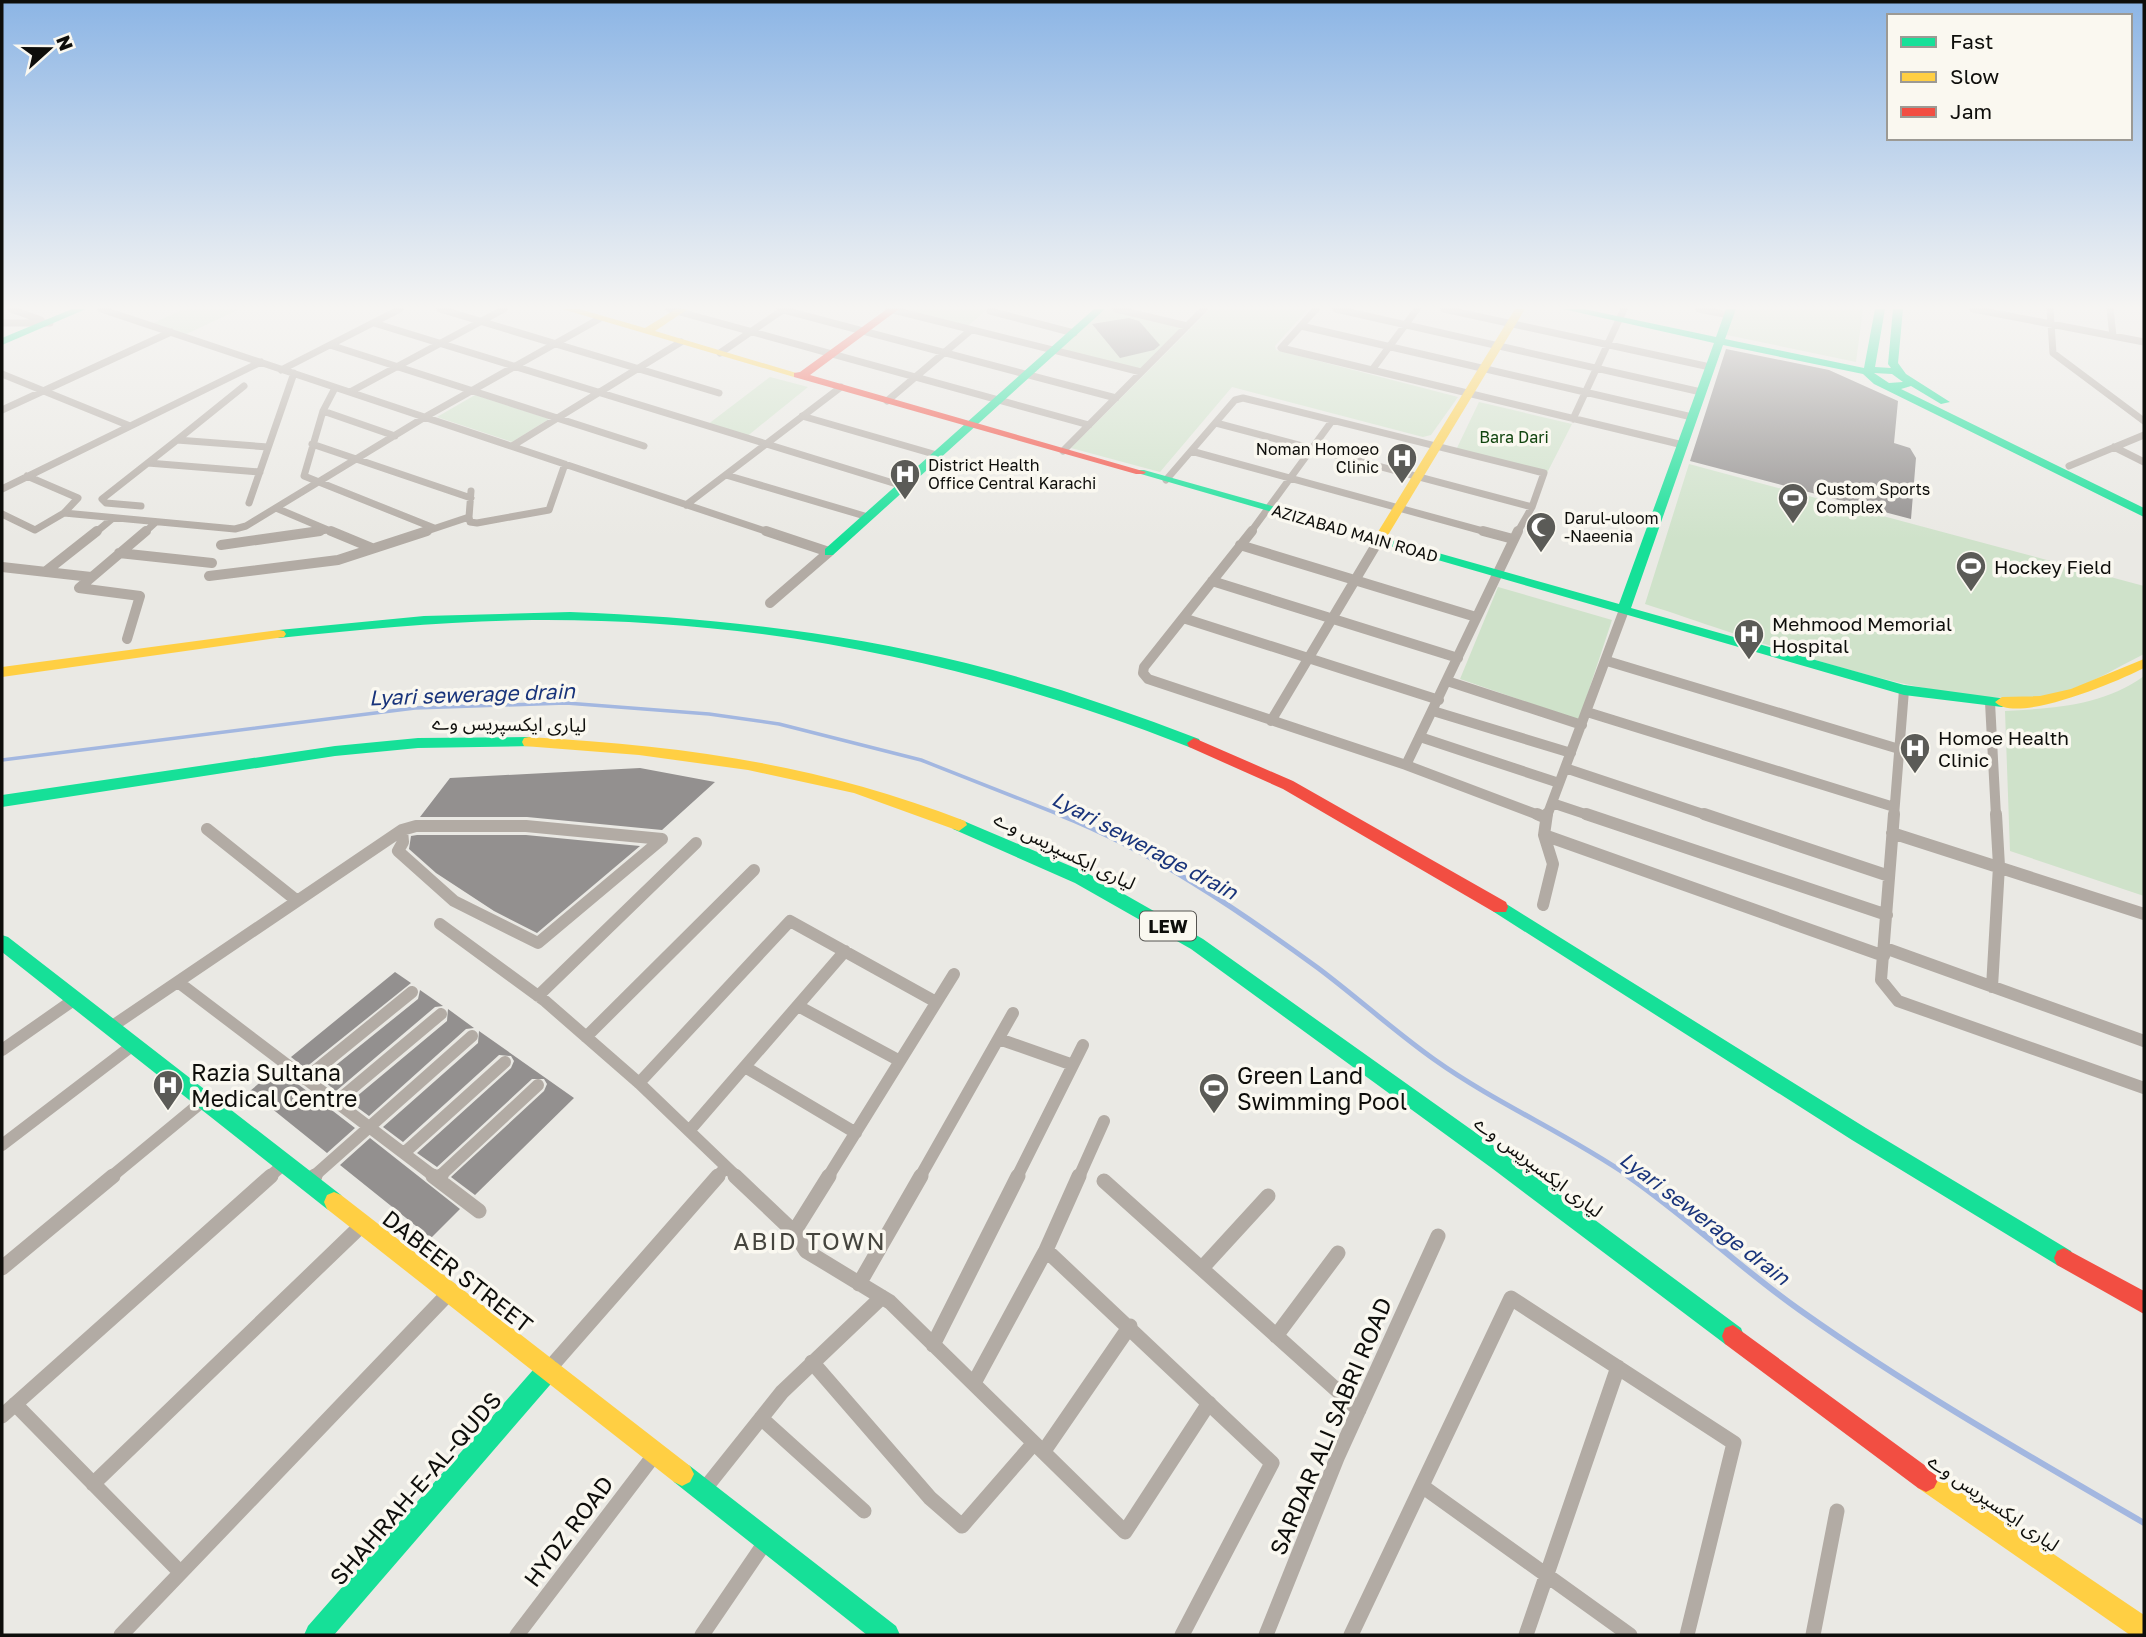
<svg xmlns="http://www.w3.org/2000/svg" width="2146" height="1637" font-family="'Golos Text','Noto Sans Arabic',sans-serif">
<rect width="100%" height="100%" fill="#eae9e4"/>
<path fill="#cfe2ca" d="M184,309h56l-58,27 -33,-11z
M889,309h99l-24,20z
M1100,309h16l71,17 -46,46 -88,-20z
M1210,309h98l-33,37 1,4 182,47 -27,38 -8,2 -191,-50 -72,85 -89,-24z
M1731,309h132l-7,53 -134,-28z
M770,377l38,10 -63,51 -38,-13z
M475,395l74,24 -37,23 -75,-25z
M1479,402l93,22 -25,49 -91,-23z
M1689,464l455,122v68c-24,12 -50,28 -77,37 -103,32 -317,-54 -422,-87z
M1498,587l114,33 -33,100 -119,-41z
M2144,676v220l-134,-45 -5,-140c51,-3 97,-5 139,-35z"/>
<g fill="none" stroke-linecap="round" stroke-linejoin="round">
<path stroke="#a3b7e0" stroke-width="3.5" d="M2,760l413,-52 151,-5 143,11 70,10 142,36 142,56"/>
<path stroke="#a3b7e0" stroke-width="5" d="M1058,814c94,37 179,95 260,154 40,30 76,63 117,92 62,44 133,74 195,117"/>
<path stroke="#a3b7e0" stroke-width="6" d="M1628,1176c61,42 115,95 176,137 109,77 225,143 340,210"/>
</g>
<path fill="#93908f" d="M1129,318l10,3 21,24 -6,5 -34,8 -28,-34z
M1726,349l103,21 69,31 -4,42 16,5 6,10 -5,61 -221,-58z
M640,768l75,14 -53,48 -135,-13h-107l30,-39z
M417,835h109l114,11 -103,87 -43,-22 -58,-38 -27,-24 2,-13z
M395,972l16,11 -106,85 -14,-11z
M420,990l23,16 -8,1 -99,84 -16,-13 98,-79z
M448,1009l26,19 -8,1 -97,87 -19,-14 97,-81z
M479,1031l95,67 -99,97 -24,-18 93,-86 3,-7 -3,-5h-12l-95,88 -20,-14 94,-85 3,-7 -3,-5 -12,-1 -96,87 -20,-15 95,-84z
M277,1068l78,60 -28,25 -77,-62z
M370,1138l90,71 -29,29 -91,-73z"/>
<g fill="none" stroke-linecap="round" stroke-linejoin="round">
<path stroke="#b2aba4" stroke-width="7" d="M11,309l30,11
M101,309l670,224
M440,309l279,84
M669,309l420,116
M780,309l336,89
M889,309l252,63
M1116,309l71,17
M1316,309l-35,39 91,22
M1336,309l365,83
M1417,309l-45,61 311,75
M1444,309l266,58
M1699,309l30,6
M1973,309l171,33
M2050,309l3,44 91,68
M2110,309l3,27
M990,311l84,22
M2,323h48
M374,323l529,163
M1301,326l391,91
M330,345l314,101
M720,353l64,-44
M281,370l119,-61
M2,374l128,52
M244,386l-67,54 91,7
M335,388l-12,23 -19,65 130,52
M350,392l154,-83
M887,401l84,-71
M2,410l169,-78
M323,411l72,25
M802,416l135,39
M1573,419l51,-110
M1216,423l316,84
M312,444l159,54
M512,446l169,-104
M2114,447l30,15
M1063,451l141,-142
M1191,451l299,82
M148,463l112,9
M2069,466l75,-31
M726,475l142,42
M27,476l51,22 -14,15 171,16 11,-3 179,-109 174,-98
M1166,480l69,-80 8,-2 301,75 -12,34 -15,26
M2,489l259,-127
M249,503l45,-130
M686,505l155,-118
M141,506l-35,-3 -4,-4 75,-59
M276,508l59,25
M2,514l33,16 29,-17
M469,517l1,5 7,1 72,-13 16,-46
M95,533l18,-15
M144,533l12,-11
M308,533l19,-3
M421,533l48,-16 2,-26
M1250,533l82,-112"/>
<path stroke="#b2aba4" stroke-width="10" d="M331,531l41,17
M766,531l63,21
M1252,531l-108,136 -1,6 5,6 258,86 135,51
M1483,531l30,8
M221,545l99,-14
M1240,545l236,72
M119,553l93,10
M2,567l89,10
M45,572l52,-41
M209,576l129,-16 89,-29
M1212,581l246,77
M770,603l59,-51
M1183,618l256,82
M127,639l13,-43 -61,-8 67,-57
M1607,661l292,88
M1447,681l135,44
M1990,702l6,114
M1433,711l138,42
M1587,712l307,95
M1271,721l108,-181
M1420,737l139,46
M1406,765l112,-234
M1565,768l144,48
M1552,803l39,13
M1547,816l77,-206
M1894,816l10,-126"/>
<path stroke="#b2aba4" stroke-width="12" d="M1537,814l9,4
M1586,814l301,101
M1704,814l185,62
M1894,814l-13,166 17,21 246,87
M207,829l89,71
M402,830l1,12 -5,9 56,50 84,42 124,-104
M1892,833l252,81
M1544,835l340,121
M1543,905l10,-41 -9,-29 3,-21
M440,924l105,77 94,82 98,94
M1885,948l259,93
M178,982l257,195
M1992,987l7,-121 -3,-52
M538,996l158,-153
M798,1006l102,55
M111,1027l291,-197 14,-4h110l136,13
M586,1037l168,-167
M999,1039l74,26
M2,1050l73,-51
M745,1067l111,66
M305,1079l107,-87
M639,1083l151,-162 146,81
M336,1102l105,-88
M689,1131l156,-180
M2,1145l131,-100
M404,1153l101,-91
M111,1177l92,-76
M269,1177l14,-12
M313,1177l159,-141
M439,1177l99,-92
M717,1177l9,-10
M828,1177l126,-203
M920,1177l93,-164
M1017,1177l66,-132
M1079,1177l25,-56"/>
<path stroke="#b2aba4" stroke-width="15" d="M433,1176l46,35
M735,1176l59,56
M829,1176l-35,56 12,19 84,51 235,230 84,-129
M437,1179l4,-3
M1104,1181l255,229
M307,1183l8,-7
M1046,1250l226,213 -90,172
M2,1268l111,-92
M1202,1268l66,-72
M859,1284l62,-108
M1276,1336l62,-83
M933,1345l85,-169
M812,1362l118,136 32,28 72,-83
M548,1370l170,-194
M974,1383l72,-133 33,-74
M15,1404l165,168
M2,1416l269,-240
M761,1418l103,93
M1044,1451l86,-125
M93,1484l269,-259
M1422,1486l208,149
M703,1491l79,-99 100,-95
M121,1635l328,-342
M517,1635l138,-181
M702,1635l64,-94
M1266,1635l71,-177 101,-222
M1351,1635l160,-337 223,145 -47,192
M1526,1635l92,-268
M1813,1635l24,-124"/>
<path fill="#16e098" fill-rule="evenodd" d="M72,309h14l-84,36v-7z
M1094,309h11l-272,246h-8v-6z
M1563,309h21l132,28 10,-28h10l-11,30 139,29 11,-59h10l-10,58 16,1 -3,-4 5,-55h10l-5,54 8,11 44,28 -9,2 -30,-18 -10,3 243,119v9l-270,-133 -11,-10 -140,-29 -92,263 273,77 103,14 2,3 -2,3 -5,2 -98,-12 -770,-223 2,-2h8l475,134 95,-261zM1874,373l18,1 11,8 -14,1z
M570,612c134,5 266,19 396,51 80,20 157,47 233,76l2,4 -7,5 -5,-1c-213,-84 -428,-129 -657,-127 -84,1 -169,9 -253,18l-7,-4 7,-4 145,-14z
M529,737l5,1 2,4 -2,4 -116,2 -83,8 -333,51v-12l333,-49 83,-8z
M959,819l128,54 116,66 304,216 234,173 3,8 -3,8 -8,3 -8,-3 -232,-175 -302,-220 -116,-66 -122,-54 -2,-4 2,-4z
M1500,900l366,228 205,123 3,7 -3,7 -7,3 -7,-3 -205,-125 -358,-228 -2,-5 2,-5z
M2,935l6,2 333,258 3,7 -3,7 -7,3 -7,-3 -325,-257z
M548,1359l8,3 3,8 -3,8 -222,257h-30l4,-9 232,-264z
M682,1462l8,4 206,160 4,9h-33l-193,-153 -4,-8 4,-8z"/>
<path fill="#ffcf43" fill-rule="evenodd" d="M562,309h17l66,19 31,-19h12l-33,22 148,44 -9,2z
M1515,309h10l-140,231 -2,3h-8l-2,-3z
M279,630l5,1 2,3 -2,3 -282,40v-10z
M2144,659v9c-25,13 -128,57 -149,34l7,-5 38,-1 31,-7z
M529,737c156,9 288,27 436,84l2,4 -8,6 -105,-38 -106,-23 -109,-15 -115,-9 -2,-4 2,-4z
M334,1192l7,3 349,271 4,8 -4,8 -8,4 -8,-4 -347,-273 -3,-7 3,-7z
M1926,1468l218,147v20h-14l-212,-147 -4,-8 4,-8z"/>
<path fill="#f24e42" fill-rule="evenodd" d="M887,309h12l-89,66 336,97 -2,2h-8l-342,-97v-4l6,-1z
M1194,738l99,43 213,121 2,5 -2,5h-12l-211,-123 -94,-42 -2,-4z
M2064,1248l80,43v23l-87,-49 -3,-7 3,-7z
M1733,1325l201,147 4,8 -4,8 -8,4 -8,-4 -193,-144 -3,-8 3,-8z"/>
</g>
<linearGradient id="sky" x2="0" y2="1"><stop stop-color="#8cb5e5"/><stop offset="0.57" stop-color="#f6f5f3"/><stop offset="1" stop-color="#f6f5f3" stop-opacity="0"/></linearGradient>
<rect width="2146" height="539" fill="url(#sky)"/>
<defs>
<g id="hospital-pin" transform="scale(1.575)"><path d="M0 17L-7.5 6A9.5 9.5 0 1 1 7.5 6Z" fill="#5b5b57" stroke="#faf8f0"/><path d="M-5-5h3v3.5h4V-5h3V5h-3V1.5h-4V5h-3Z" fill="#fff"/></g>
<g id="stadium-pin" transform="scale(1.575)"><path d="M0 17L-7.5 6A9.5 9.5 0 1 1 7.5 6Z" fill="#5b5b57" stroke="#faf8f0"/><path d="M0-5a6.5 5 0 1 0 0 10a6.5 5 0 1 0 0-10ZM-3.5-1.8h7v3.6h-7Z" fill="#fff"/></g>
<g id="mosque-pin" transform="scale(1.575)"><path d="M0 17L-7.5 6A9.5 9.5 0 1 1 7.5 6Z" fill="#5b5b57" stroke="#faf8f0"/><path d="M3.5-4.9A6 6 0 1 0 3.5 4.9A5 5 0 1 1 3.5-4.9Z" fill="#fff"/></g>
</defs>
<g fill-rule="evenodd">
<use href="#hospital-pin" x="1402" y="458"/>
<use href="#hospital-pin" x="905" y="474"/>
<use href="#stadium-pin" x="1793" y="498"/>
<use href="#mosque-pin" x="1541" y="527"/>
<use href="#stadium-pin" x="1971" y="566"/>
<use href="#hospital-pin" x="1749" y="634"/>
<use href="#hospital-pin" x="1915" y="748"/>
<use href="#hospital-pin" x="168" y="1085"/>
<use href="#stadium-pin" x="1214" y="1088"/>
</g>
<g text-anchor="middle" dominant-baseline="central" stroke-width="7" stroke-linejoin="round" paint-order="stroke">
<g font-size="16" fill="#11450f" stroke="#faf8f0">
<text x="1514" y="437">Bara Dari</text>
</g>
<g font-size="16" fill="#0e0e0b" stroke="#faf8f0" text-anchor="start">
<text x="1379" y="449" text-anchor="end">Noman Homoeo<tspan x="1379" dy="18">Clinic</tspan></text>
<text x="928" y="465">District Health<tspan x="928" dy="18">Office Central Karachi</tspan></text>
<text x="1816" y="489">Custom Sports<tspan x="1816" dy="18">Complex</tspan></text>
<text x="1564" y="518">Darul-uloom<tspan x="1564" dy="18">-Naeenia</tspan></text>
</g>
<g font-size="16" fill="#0e0e0b" stroke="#faf8f0">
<text transform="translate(1355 533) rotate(16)">AZIZABAD MAIN ROAD</text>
</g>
<rect fill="#faf8f0" stroke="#555450" stroke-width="2" x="1140" y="911.5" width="56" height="29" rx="5"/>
<g font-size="18" font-weight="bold" fill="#0e0e0b">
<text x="1168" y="926">LEW</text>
</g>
<g font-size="19" fill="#0e0e0b" stroke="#faf8f0" text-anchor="start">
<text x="1994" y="566">Hockey Field</text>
<text x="1772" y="623">Mehmood Memorial<tspan x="1772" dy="22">Hospital</tspan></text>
<text x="1938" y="737">Homoe Health<tspan x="1938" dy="22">Clinic</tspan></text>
</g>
<g font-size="19" fill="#0e0e0b" stroke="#faf8f0">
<text transform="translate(509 723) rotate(1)">لیاری ایکسپریس وے</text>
<text transform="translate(1065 850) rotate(26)">لیاری ایکسپریس وے</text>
<text transform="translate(1539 1166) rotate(37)">لیاری ایکسپریس وے</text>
<text transform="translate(1994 1502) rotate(35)">لیاری ایکسپریس وے</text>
</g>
<g font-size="21" font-style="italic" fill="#19347b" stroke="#faf8f0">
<text transform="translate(472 694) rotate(-2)">Lyari sewerage drain</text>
<text transform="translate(1145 845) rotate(28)">Lyari sewerage drain</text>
<text transform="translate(1705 1218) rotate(37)">Lyari sewerage drain</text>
</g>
<g font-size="23" fill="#0e0e0b" stroke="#faf8f0" text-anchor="start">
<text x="191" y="1072">Razia Sultana<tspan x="191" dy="26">Medical Centre</tspan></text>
<text x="1237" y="1075">Green Land<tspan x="1237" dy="26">Swimming Pool</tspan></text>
</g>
<g font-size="23" fill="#0e0e0b" stroke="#faf8f0">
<text transform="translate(458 1271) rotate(38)">DABEER STREET</text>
<text transform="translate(1330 1426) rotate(-67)">SARDAR ALI SABRI ROAD</text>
<text transform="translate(415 1488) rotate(-49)">SHAHRAH-E-AL-QUDS</text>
<text transform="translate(568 1531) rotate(-53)">HYDZ ROAD</text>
</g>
<g font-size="24" letter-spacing="2" fill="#46453e" stroke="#faf8f0">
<text x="810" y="1240">ABID TOWN</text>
</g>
</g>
<rect width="2146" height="1637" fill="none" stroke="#0e0e0b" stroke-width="7"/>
<rect x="1887" y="14" width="245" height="126" fill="#faf8f0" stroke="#9c9a94" stroke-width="2"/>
<rect x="1901" y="37" width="35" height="10" fill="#16e098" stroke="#9c9a94" stroke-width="2"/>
<text x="1950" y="49" font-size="21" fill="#0e0e0b">Fast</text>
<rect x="1901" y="72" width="35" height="10" fill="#ffcf43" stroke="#9c9a94" stroke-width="2"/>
<text x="1950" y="84" font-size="21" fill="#0e0e0b">Slow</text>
<rect x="1901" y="107" width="35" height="10" fill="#f24e42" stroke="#9c9a94" stroke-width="2"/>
<text x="1950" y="119" font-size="21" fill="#0e0e0b">Jam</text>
<g transform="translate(49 49) rotate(69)" stroke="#faf8f0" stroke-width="5" paint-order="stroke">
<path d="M0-5L12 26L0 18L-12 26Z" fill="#0e0e0b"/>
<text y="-10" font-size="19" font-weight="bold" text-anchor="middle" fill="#0e0e0b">N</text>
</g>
</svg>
